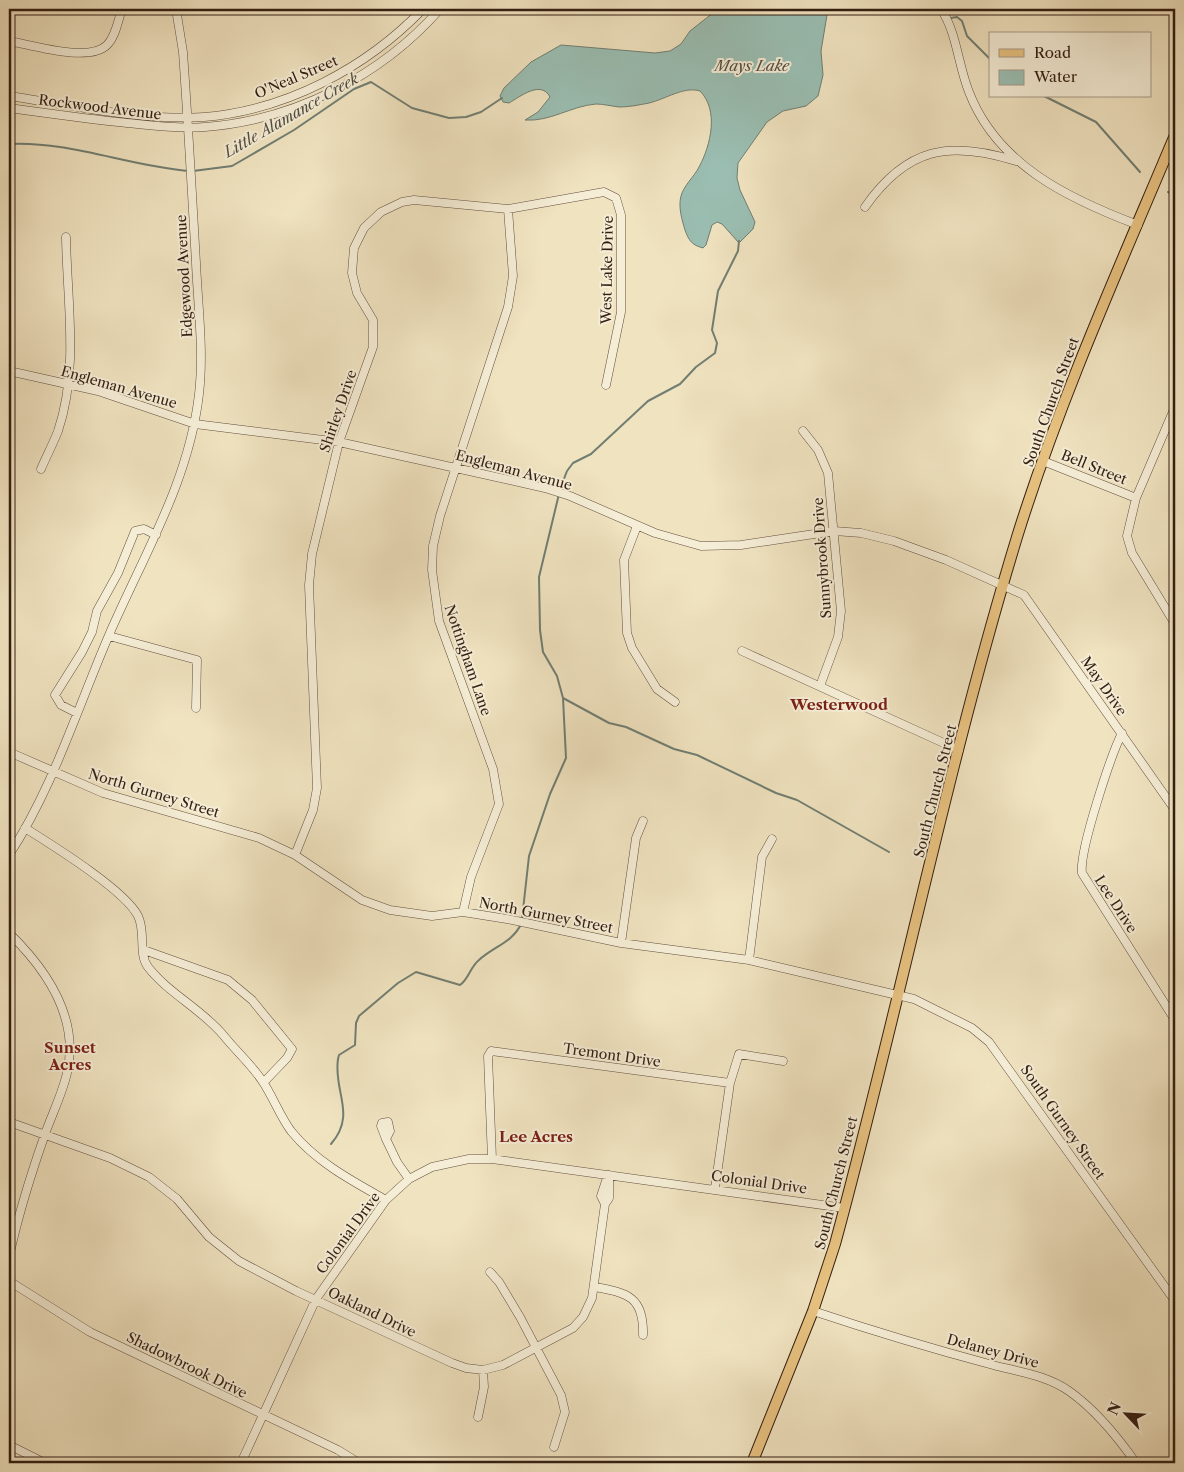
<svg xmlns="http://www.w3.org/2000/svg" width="1184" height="1472" font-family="'Libre Caslon Text',serif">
<rect width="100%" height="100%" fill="#f0e3c0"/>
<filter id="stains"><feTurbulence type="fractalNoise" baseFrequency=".004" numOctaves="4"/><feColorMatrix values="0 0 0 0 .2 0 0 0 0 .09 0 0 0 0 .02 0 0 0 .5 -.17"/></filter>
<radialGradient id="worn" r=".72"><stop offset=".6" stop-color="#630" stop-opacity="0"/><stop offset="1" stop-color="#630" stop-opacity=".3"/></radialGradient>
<path fill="#9abeb2" stroke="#717e72" d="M718,9h110l-7,42 2,24 -5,21 -12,10 -23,5 -16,11 -29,41 -1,15 3,12 15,32 -2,7 -14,14 -17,-19 -5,-2 -5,3 -6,20 -3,3c-11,-3 -14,-7 -18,-18 -3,-10 -7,-23 -4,-34 3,-11 13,-19 18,-29 12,-22 20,-57 1,-76 -16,-5 -34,8 -51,12 -10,2 -20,4 -30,4 -8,-1 -16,-3 -23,-3 -25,2 -46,18 -71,16l13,-8 12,-15c-9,-17 -29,-1 -41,6l-6,-1 -3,-6 4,-8 27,-26 30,-17 94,8 15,-2 11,-7 9,-13z"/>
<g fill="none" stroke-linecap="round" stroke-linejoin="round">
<path stroke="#717e72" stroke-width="2" d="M932,9l5,4
M951,18l6,-1 5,4 5,15 23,23
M1044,96l52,26 44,50
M9,144c61,-3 119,22 179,27
M193,171l39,-5 62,-36 60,-41 17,-7 41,26 37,10 17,-1 15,-5 21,-14
M1168,192l7,3
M560,489l7,-18 6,-8 18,-9 57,-53 32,-17 16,-17 19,-14 2,-10 -5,-13 6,-39 20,-40 1,-10
M563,698l46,25 17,4 48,22 23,6 79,38 21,7 92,52
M522,919l7,-63 21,-62 16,-36 -3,-60 -6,-22 -14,-24 -3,-22 -1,-53 20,-83
M331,1144c26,-30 2,-52 7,-85l1,-4 16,-10 1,-22 3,-7 39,-33 18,-11 44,13c9,-6 10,-18 19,-25 14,-13 34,-18 42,-36"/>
<g stroke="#624f3e" stroke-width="9">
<path id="minor" d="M941,9c16,24 17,56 28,83 28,73 100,107 169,133
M9,41c23,4 80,22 98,4 9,-9 11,-25 15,-36
M9,96c63,9 131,25 195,21 83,-7 162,-49 219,-108
M9,108c36,5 72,10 109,14 29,3 58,7 87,5 90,-7 176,-51 235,-118
M865,207c42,-60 85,-67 151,-46
M9,371l89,20 97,33 144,18 206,46 25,8 85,37 46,13 40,-1 93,-14 27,2 33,8 52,19 78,35 151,215
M1175,407l-39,91 -9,38 5,17 43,71
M803,431l15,19 10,23 13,138 -3,26 -18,49
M1043,461l93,37
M41,469c5,-12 12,-25 17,-38 21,-62 9,-130 8,-194
M637,526l-13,34 3,73 5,15 25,41 18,13
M109,636l88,24 -1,48
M742,651l217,99
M77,713l-16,-8 -6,-10 27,-43 10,-20 5,-21 21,-38 17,-42 9,-2 12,6
M1122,733c-11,22 -43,118 -40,140l93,147
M9,752l94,41 156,45 36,17 67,45 28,10 42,6 31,-4 44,7 114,24 128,17 165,39 58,29 17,14 186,259
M25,828c27,17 100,62 113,88 8,16 0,38 10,51 21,27 55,43 76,69 12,15 28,29 39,46 10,15 17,34 28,49 25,31 61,50 95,69
M9,855c44,-67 68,-146 100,-220 34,-79 80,-153 90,-241 5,-43 -1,-87 -3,-131 -4,-70 -8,-141 -13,-211l-7,-43
M295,855l18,-45 4,-22 -8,-203 3,-31 27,-112 34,-95v-27l-16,-27 -5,-20 2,-25 10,-20 17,-16 21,-10 12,-2 94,9 96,-17 12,6 5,17v97l-15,73
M463,912l8,-35 28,-73 -6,-35 -54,-148 -7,-51 1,-24 7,-30 68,-209 5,-31 -5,-67
M9,933c37,36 71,84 58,140 -5,22 -16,43 -23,64 -14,40 -26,79 -35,120
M621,943l15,-105 7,-17
M144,950l84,30 24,20 40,49 -5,9 -23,24
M749,960l13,-103 10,-18
M9,1122l101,36 39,19 28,22 32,38 30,24 57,30 156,72 14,5 17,2 20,-5 70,-37 10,-11 9,-19 13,-94 4,-6v-23
M388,1122l2,9 -4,8 -5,-13 1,-3z
M386,1139l11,23 12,17
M492,1159l-4,-103 3,-5 239,32
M715,1188l15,-105 9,-29 44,7
M605,1204l-4,-8 7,-21
M490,1272l9,10 21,35 41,78 4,17 -11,35
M9,1281l81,51 248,118 21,13
M595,1287c33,6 49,10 48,48
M813,1311c60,20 120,38 180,54 26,7 53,10 76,26 27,19 48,45 67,72
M478,1417l6,-30 -1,-17
M9,1445l36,18
M241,1463l75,-164 70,-99 23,-21 23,-12 37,-8h23l352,49"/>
</g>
<g stroke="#331e12" stroke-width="12">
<path id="major" d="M752,1463l61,-152 22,-67c64,-235 111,-474 182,-707 43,-138 102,-269 158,-402"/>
</g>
<use href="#minor" stroke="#f5edd6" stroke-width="8"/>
<use href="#major" stroke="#e8c280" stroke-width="10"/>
</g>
<g text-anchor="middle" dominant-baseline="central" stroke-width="4" stroke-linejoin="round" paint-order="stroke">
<g font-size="14" fill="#331e12" stroke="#f5edd6">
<text transform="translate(296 77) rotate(-23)">O'Neal Street</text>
<text transform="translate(100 107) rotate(7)">Rockwood Avenue</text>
<text transform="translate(607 270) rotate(-89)">West Lake Drive</text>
<text transform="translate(184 276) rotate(-93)">Edgewood Avenue</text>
<text transform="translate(119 387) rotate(16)">Engleman Avenue</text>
<text transform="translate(1051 402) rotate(-70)">South Church Street</text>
<text transform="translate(338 411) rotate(-71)">Shirley Drive</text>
<text transform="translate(1094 467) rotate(22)">Bell Street</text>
<text transform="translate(514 470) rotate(15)">Engleman Avenue</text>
<text transform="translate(822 558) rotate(-94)">Sunnybrook Drive</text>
<text transform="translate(468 660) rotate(71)">Nottingham Lane</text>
<text transform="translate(1104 686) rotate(55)">May Drive</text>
<text transform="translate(935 791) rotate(-76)">South Church Street</text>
<text transform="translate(154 793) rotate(17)">North Gurney Street</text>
<text transform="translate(1116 904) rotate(57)">Lee Drive</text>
<text transform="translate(546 915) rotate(11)">North Gurney Street</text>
<text transform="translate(612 1055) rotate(8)">Tremont Drive</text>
<text transform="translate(1063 1122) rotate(55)">South Gurney Street</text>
<text transform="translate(759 1182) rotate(8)">Colonial Drive</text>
<text transform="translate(836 1183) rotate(-76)">South Church Street</text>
<text transform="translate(348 1233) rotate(-54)">Colonial Drive</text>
<text transform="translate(372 1312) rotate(26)">Oakland Drive</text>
<text transform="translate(993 1351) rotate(15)">Delaney Drive</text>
<text transform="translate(187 1365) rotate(26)">Shadowbrook Drive</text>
</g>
<g font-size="15" font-style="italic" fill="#524e42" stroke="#f5edd6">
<text x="752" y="65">Mays Lake</text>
<text transform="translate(291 115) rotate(-30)">Little Alamance Creek</text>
</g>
<g font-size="15" font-weight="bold" fill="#7a1f14" stroke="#f5edd6">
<text x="839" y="704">Westerwood</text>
<text x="70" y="1047">Sunset<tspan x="70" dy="17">Acres</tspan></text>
<text x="536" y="1136">Lee Acres</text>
</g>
</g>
<rect width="1184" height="1472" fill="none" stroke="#f0e3c0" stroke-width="30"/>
<rect x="10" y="10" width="1164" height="1452" fill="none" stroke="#331e12" stroke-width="2.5"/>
<rect x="15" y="15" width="1154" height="1442" fill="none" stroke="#331e12"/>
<rect x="989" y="32" width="162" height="65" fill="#f5edd6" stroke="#a79a88"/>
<rect x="999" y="49" width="25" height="8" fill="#e8c280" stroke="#a79a88"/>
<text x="1034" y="58" font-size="15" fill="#331e12">Road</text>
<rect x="999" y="70" width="25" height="15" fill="#9abeb2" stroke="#a79a88"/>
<text x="1034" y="82" font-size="15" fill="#331e12">Water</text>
<g transform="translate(1126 1414) rotate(295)" stroke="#f5edd6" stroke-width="4" paint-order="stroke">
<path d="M0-4L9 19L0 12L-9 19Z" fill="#331e12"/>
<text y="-8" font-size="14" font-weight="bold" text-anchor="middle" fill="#331e12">N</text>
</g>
<rect width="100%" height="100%" filter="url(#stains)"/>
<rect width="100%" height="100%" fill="url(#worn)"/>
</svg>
